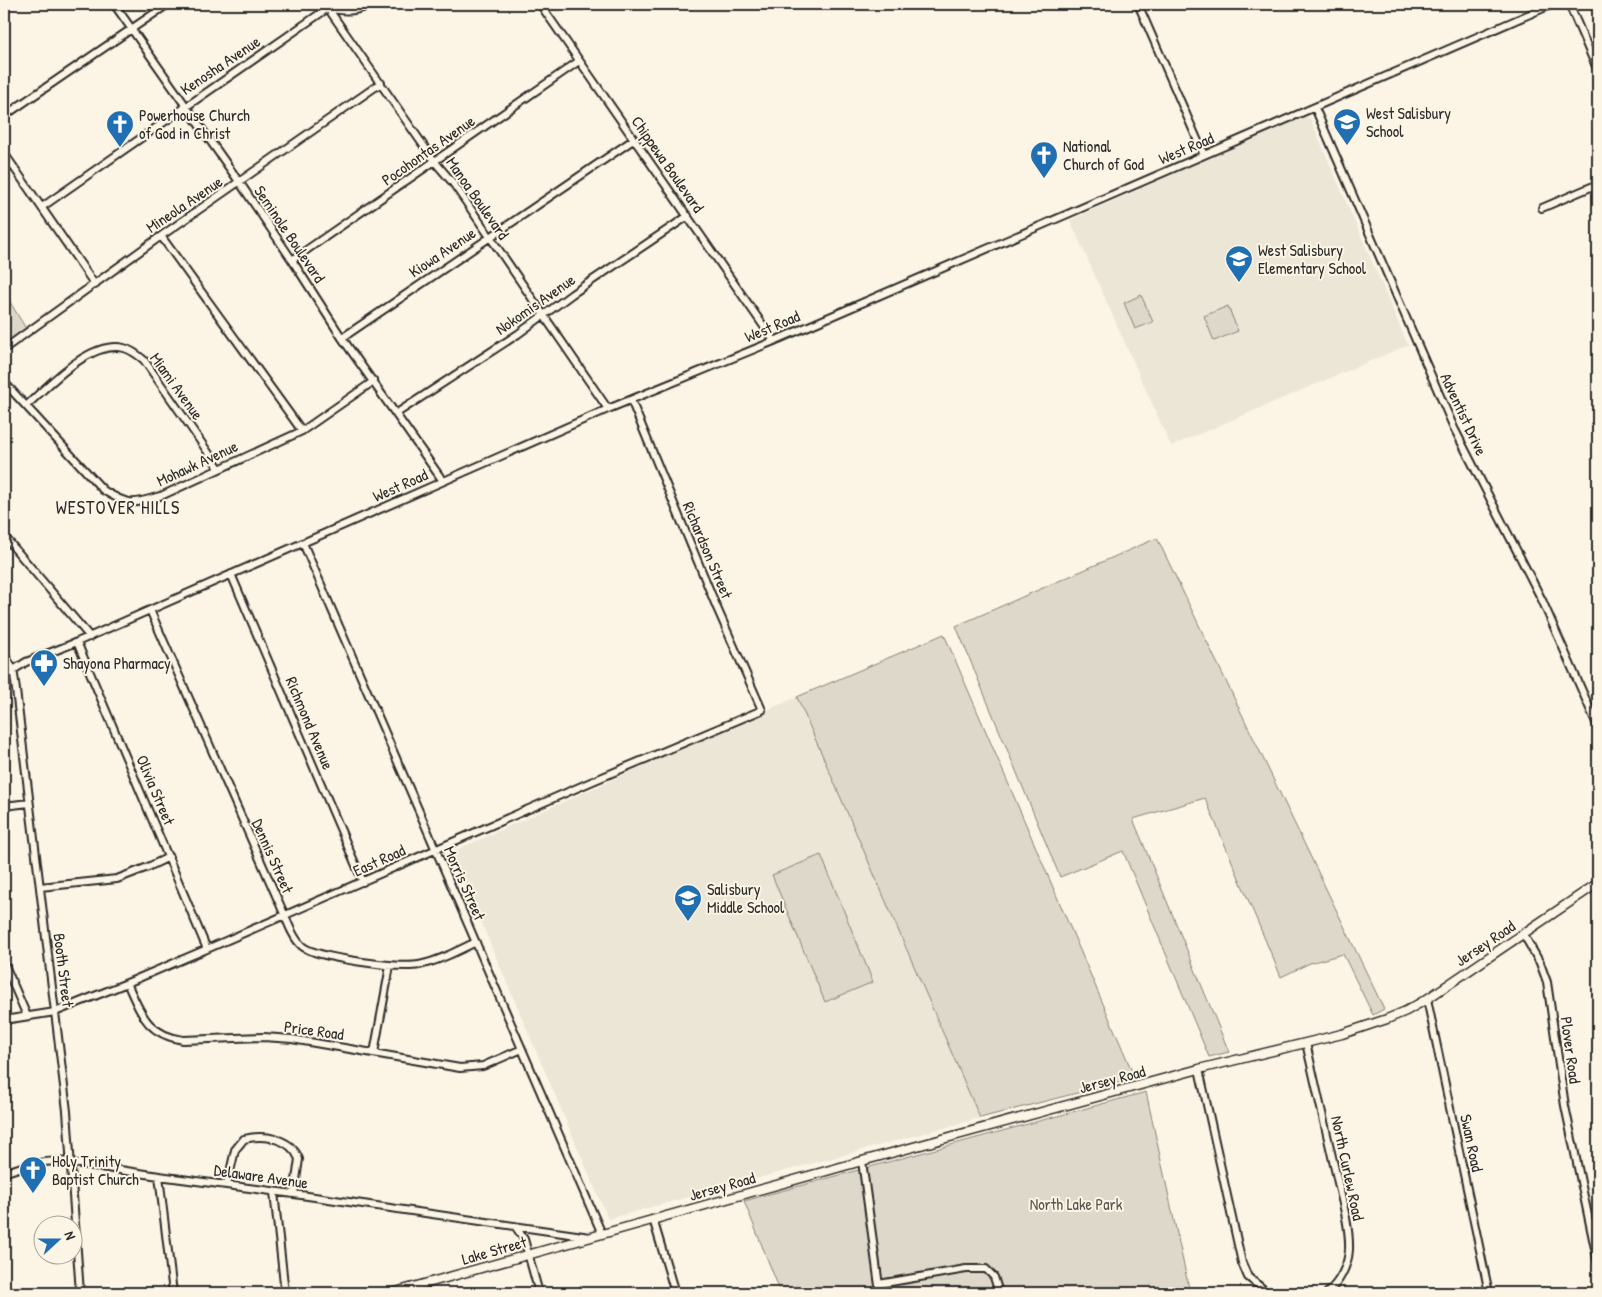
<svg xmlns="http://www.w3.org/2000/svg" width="1602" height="1297" font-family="'Patrick Hand',sans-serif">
<rect width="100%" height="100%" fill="#fcf5e5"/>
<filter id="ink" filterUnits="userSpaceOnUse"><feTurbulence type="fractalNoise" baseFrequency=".02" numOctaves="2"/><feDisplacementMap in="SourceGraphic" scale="10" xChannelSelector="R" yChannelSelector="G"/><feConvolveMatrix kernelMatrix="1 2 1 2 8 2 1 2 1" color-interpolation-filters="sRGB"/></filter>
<g filter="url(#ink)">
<path fill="#ece6d7" d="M1303,117l7,1 98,227 -237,101 -101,-226z
M797,697l183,421 -372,101 -157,-367z"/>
<path fill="#ded8ca" stroke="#84827a" d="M4,292l24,40 -24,15z
M1141,295l12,27 -18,7 -11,-26z
M1228,306l10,25 -24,10 -10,-25z
M1157,538l227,471 -11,6 -30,-61 -33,9 -29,14 -76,-179 -72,21 96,233 -20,5 -86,-206 -63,26 -104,-251z
M944,634l191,444 -155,40 -183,-421z
M821,855l52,127 -48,20 -53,-127z
M1146,1092l44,201h-409l-37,-92z"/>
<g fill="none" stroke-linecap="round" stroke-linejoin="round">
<g stroke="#2b2b2b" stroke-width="10">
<path id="minor" d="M114,4l126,179 52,77 50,78 101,143
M325,4l110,158 18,21 155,226
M540,4l234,337
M1138,4l66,151
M1569,4l29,67
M1315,108l139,320 88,172 56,127
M4,116l164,-112
M4,153l91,132
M42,207l286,-199c17,4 28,4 44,-4
M1542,208l56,-24
M161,236l141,195
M292,260l287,-199
M342,338l291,-198
M4,349l157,-113 220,-153
M4,382l99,108c27,17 31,14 60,5l139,-64 72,-50
M26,406c23,-21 64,-66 98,-58 8,2 14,7 20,12l75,108
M397,413l121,-79 54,-40 116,-78
M4,536l86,101
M303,543l299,691
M231,574l132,308
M150,610l135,306c4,10 9,23 17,30 14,12 98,23 117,19 20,-4 38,-14 57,-23
M77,642l130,307
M4,654l9,15 2,13 52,429 13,182
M4,676l22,-14 51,-20 531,-233 166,-68 779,-337
M4,806l25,-3
M40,887l77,-8 31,-12 21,-10
M1524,935l16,28 7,19 18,124 33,157
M4,963l23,53
M127,983c14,30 19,51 56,57l81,-3 28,2 168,29 23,-2 39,-17
M1427,999l62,294
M4,1020l51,-8 72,-29 80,-34 386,-168 169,-71 -45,-102 -86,-208
M1306,1043c10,44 20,88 30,131 5,24 14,51 13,76 -1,16 -10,33 -22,43
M374,1053l16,-87
M1199,1069l43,194 6,14 20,16
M862,1161l18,132
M4,1173c19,-7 36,-12 57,-12l98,15 135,18 296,43
M159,1176l14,117
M227,1185l8,-35 9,-11c20,-5 47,-1 55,20l-5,35
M274,1192l11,101
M653,1219l22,74
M515,1226l9,13 15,54
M879,1284l87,-15h20l8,8 5,16"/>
</g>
<g stroke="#2b2b2b" stroke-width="11">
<path id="tertiary" d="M392,1293l470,-132 337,-92 143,-35 45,-15 19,-8 21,-12 171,-116"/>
</g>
<use href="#minor" stroke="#fcf5e5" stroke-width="6"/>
<use href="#tertiary" stroke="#fcf5e5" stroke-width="8"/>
</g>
</g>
<defs>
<g id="school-pin" transform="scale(1.4375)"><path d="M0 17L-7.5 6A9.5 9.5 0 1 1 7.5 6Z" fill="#1f6fb2" stroke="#fcf5e5"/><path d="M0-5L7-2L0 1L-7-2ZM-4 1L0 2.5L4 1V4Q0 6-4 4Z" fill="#fff"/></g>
<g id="church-pin" transform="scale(1.4375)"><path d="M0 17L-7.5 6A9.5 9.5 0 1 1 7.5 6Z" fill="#1f6fb2" stroke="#fcf5e5"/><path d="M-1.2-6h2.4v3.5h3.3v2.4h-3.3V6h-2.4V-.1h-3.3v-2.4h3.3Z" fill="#fff"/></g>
<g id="pharmacy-pin" transform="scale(1.4375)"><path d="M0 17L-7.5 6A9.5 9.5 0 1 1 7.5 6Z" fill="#1f6fb2" stroke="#fcf5e5"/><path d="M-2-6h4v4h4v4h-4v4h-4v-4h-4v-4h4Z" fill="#fff"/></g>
</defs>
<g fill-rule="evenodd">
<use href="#school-pin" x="1347" y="122"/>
<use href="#church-pin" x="120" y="124"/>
<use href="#church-pin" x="1044" y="155"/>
<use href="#school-pin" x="1239" y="259"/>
<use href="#pharmacy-pin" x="44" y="663"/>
<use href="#school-pin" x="688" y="898"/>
<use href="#church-pin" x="33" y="1170"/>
</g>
<g text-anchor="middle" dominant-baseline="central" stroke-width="4" stroke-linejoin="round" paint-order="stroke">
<g font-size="16" fill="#2b2b2b" stroke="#fcf5e5">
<text transform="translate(220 65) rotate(-34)">Kenosha Avenue</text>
<text transform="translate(1186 148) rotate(-23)">West Road</text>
<text transform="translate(428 150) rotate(-35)">Pocohontas Avenue</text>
<text transform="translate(668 164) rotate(55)">Chippewa Boulevard</text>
<text transform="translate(478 198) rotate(55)">Manoa Boulevard</text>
<text transform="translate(184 204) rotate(-34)">Mineola Avenue</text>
<text transform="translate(290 234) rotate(56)">Seminole Boulevard</text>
<text transform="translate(442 252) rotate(-34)">Kiowa Avenue</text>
<text transform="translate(535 304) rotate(-35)">Nokomis Avenue</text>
<text transform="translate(772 326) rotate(-23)">West Road</text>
<text transform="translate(177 386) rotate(54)">Miami Avenue</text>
<text transform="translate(1464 414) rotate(65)">Adventist Drive</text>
<text transform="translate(197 463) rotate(-25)">Mohawk Avenue</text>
<text transform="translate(400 485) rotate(-24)">West Road</text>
<text transform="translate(708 550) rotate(67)">Richardson Street</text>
<text transform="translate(310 723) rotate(67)">Richmond Avenue</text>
<text transform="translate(156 790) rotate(67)">Olivia Street</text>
<text transform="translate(273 856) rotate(66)">Dennis Street</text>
<text transform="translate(379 860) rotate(-24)">East Road</text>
<text transform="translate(465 883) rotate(66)">Morris Street</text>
<text transform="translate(1485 943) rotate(-34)">Jersey Road</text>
<text transform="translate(64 970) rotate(83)">Booth Street</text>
<text transform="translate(314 1030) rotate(8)">Price Road</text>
<text transform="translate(1571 1050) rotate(82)">Plover Road</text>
<text transform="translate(1112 1079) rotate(-15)">Jersey Road</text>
<text transform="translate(1472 1143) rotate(78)">Swan Road</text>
<text transform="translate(1348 1168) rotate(78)">North Curlew Road</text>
<text transform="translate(261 1176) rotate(8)">Delaware Avenue</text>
<text transform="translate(722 1186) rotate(-16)">Jersey Road</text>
<text transform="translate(494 1250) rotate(-16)">Lake Street</text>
</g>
<g font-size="16" fill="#2b2b2b" stroke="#fcf5e5" text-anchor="start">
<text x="1366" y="113">West Salisbury<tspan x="1366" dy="18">School</tspan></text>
<text x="139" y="115">Powerhouse Church<tspan x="139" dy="18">of God in Christ</tspan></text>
<text x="1063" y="146">National<tspan x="1063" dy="18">Church of God</tspan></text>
<text x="1258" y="250">West Salisbury<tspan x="1258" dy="18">Elementary School</tspan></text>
<text x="63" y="663">Shayona Pharmacy</text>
<text x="707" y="889">Salisbury<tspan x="707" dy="18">Middle School</tspan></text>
<text x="52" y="1161">Holy Trinity<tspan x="52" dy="18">Baptist Church</tspan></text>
</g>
<g font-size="16" fill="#585653" stroke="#fcf5e5">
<text x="1076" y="1204">North Lake Park</text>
</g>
<g font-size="18" letter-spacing="1" fill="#2b2b2b" stroke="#fcf5e5">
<text x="118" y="507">WESTOVER HILLS</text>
</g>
</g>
<rect width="1602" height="1297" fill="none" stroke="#fcf5e5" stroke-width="20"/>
<rect x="10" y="10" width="1582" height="1277" fill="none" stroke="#2b2b2b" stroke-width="2" filter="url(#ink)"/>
<g transform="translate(58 1240) rotate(69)"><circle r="24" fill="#fcf5e5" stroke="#a8a49b"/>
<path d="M0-4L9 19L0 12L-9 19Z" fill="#1f6fb2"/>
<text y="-8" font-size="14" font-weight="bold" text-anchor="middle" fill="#2b2b2b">N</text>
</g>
</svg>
